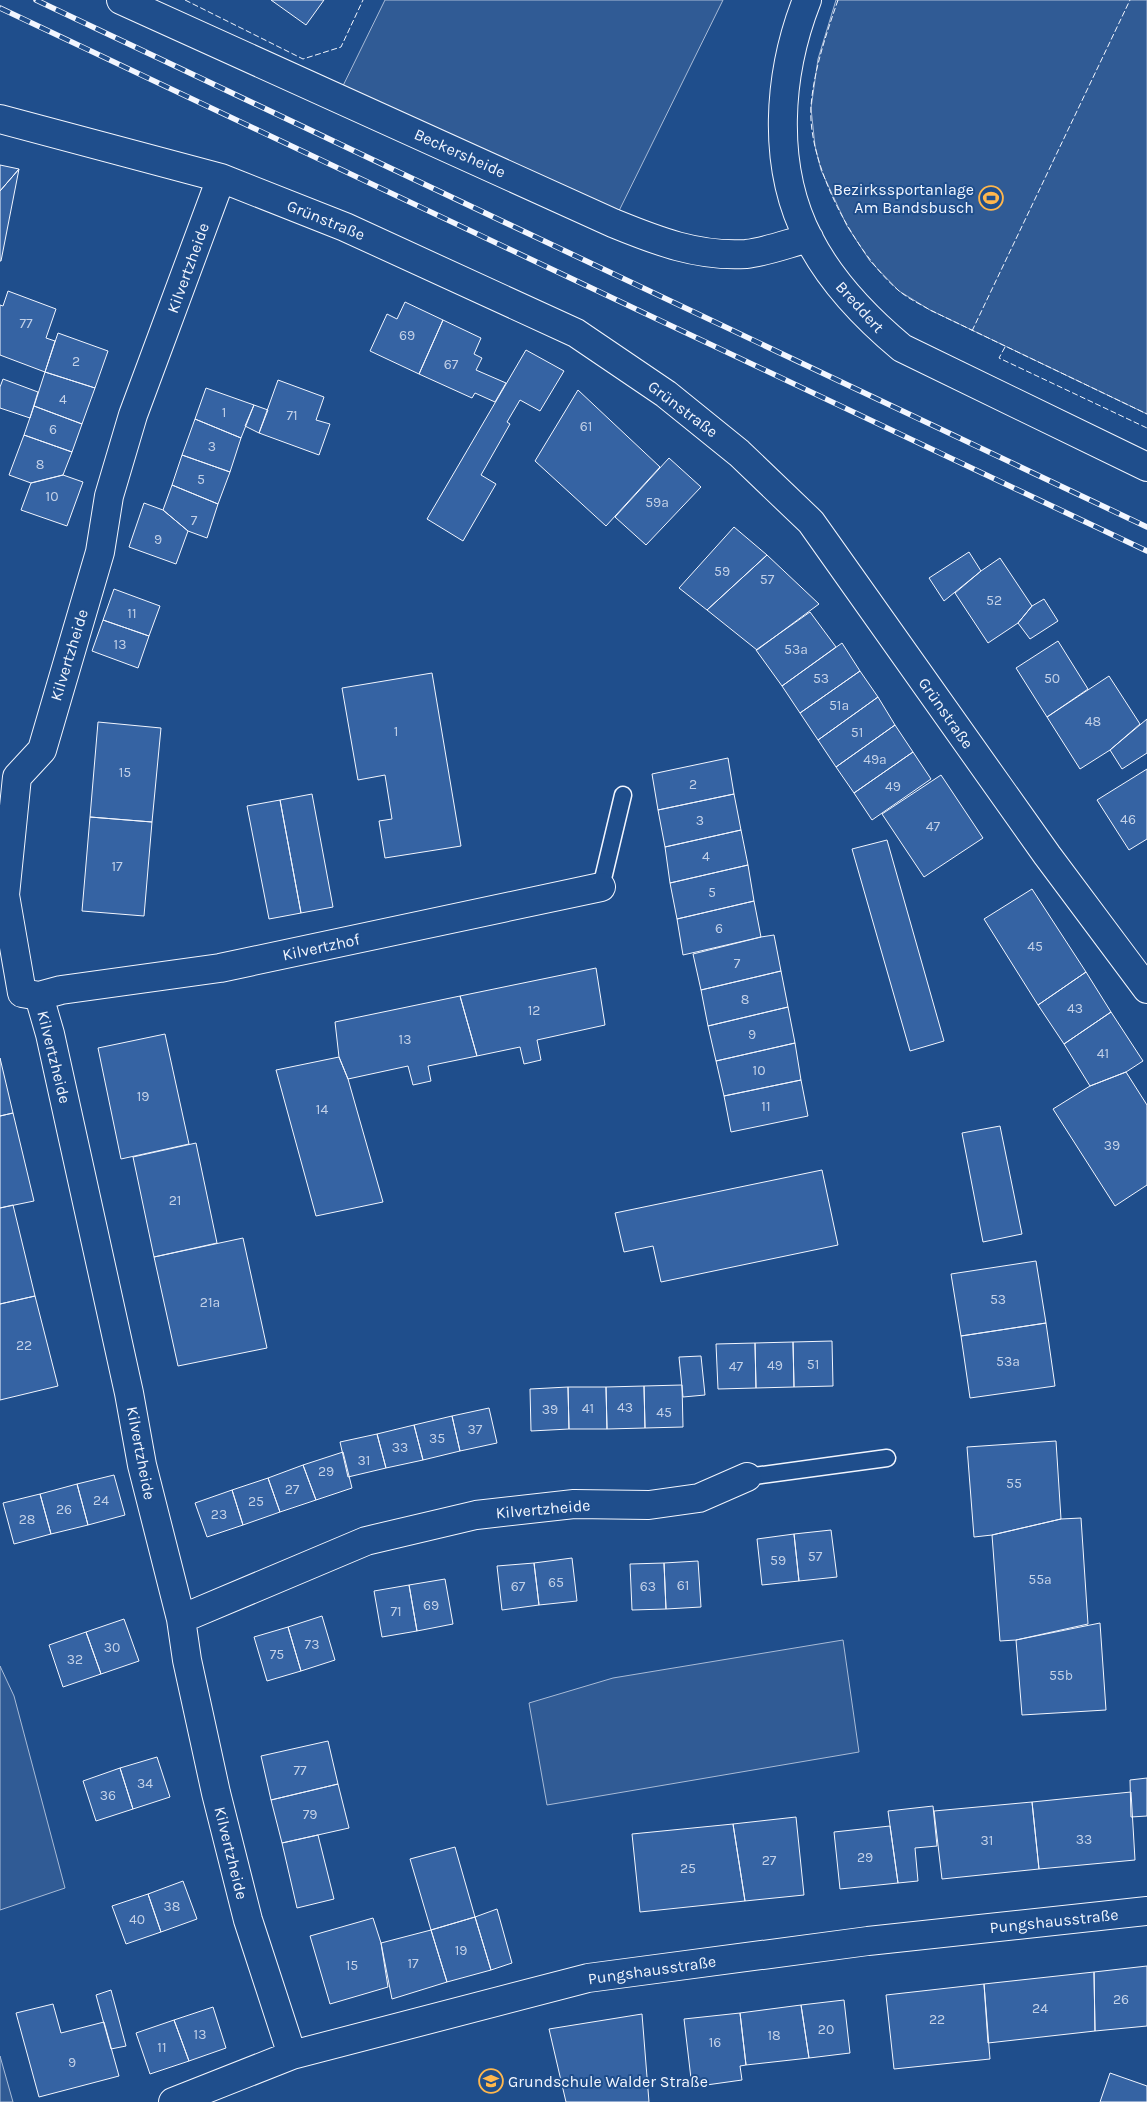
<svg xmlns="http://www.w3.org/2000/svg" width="1147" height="2102" font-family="Karla,sans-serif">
<rect width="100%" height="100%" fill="#1f4e8c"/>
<path fill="#305b95" stroke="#a8bbd7" d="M385,0h338l-110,223 -276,-125z
M836,0h311v414l-217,-104 -31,-19 -29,-30 -23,-35 -26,-56 -6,-24 -4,-38 7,-49z
M843,1640l16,112 -312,53 -18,-102 84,-25z
M0,1666l14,30 51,192 -65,22z
M0,2056l13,46h-13z"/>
<path fill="#3563a3" stroke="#f2f6ff" d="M271,0h53l-18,25z
M0,165l19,4 -19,22z
M19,169l-18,92h-1v-70z
M8,291l48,18 -10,29 9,3 -10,31 -45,-17v-50l3,1z
M405,302l38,18 -24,54 -49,-23 17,-37 10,5z
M443,320l38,18 -7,16 8,4 -6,12 30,13 -11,19 -20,-9 -3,5 -53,-24z
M58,333l50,18 -13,37 -50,-16z
M526,350l38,21 -24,40 -20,-11 -13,22 3,2 -29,51 15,9 -33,57 -36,-22z
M45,372l50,16 -13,36 -48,-18z
M3,379l35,13 -8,26 -30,-10v-21z
M278,380l46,17 -8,23 14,4 -11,31 -60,-22z
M206,388l48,17 -13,33 -46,-19z
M578,390l82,77 -54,59 -71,-65z
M254,405l14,5 -9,23 -14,-7z
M34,406l48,18 -10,28 -48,-17z
M195,419l46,19 -11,34 -48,-17z
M24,435l48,17 -9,23 -32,8 -22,-8z
M182,455l48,17 -12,32 -46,-19z
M669,458l32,29 -55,58 -31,-28z
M63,475l20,7 -16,44 -46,-16 10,-27z
M172,485l46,19 -11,34 -19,-7 -25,-21z
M144,503l19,7 25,21 -12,33 -47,-17z
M734,527l33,28 -60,55 -28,-22z
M969,552l12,19 -37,30 -15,-23z
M767,555l52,49 -62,46 -50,-40z
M1000,558l32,48 -14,17 -30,20 -33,-50 26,-22z
M114,589l46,17 -11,30 -46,-16z
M1044,599l14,22 -28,18 -12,-16 14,-17z
M810,612l26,35 -54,39 -26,-36z
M103,620l46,16 -11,32 -46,-17z
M1058,641l30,48 -41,28 -31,-49z
M842,643l18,28 -60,42 -18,-27z
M860,671l18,26 -60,43 -18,-27z
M432,673l29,173 -76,12 -6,-37 13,-2 -7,-44 -27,5 -16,-92z
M1109,676l31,48 -30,26 -30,19 -33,-52z
M878,697l17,28 -59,42 -18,-27z
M1147,719v34l-25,16 -12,-19z
M98,722l63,6 -9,94 -62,-5z
M895,725l18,27 -59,41 -18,-26z
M913,752l18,27 -59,41 -18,-27z
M728,758l6,36 -76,16 -6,-36z
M1147,769v70l-18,11 -32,-50z
M941,775l42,63 -59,39 -42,-63z
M312,794l21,113 -32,6 -21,-113z
M734,794l7,36 -76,17 -7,-37z
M280,800l21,113 -32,6 -22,-113z
M90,817l62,5 -8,94 -62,-5z
M741,830l7,35 -78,18 -5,-36z
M887,840l57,201 -34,10 -58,-202z
M748,865l6,36 -77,18 -7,-36z
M1032,889l54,83 -48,33 -54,-86z
M754,901l7,36 -78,18 -6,-36z
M774,935l7,36 -80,19 -8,-36 68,-17z
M596,968l9,57 -68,15 4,20 -17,4 -4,-17 -43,9 -17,-60z
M781,971l7,36 -80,19 -7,-36z
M1086,972l25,40 -47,32 -26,-39z
M460,996l17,60 -49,10 3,15 -18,4 -5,-19 -60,13 -9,-22 -4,-35z
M788,1007l7,36 -79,18 -8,-35z
M1111,1012l32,49 -17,11 -36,14 -26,-42z
M165,1034l24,110 -68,15 -23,-111z
M795,1043l6,37 -77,16 -8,-35z
M339,1057l9,22 35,123 -67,14 -40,-146z
M0,1058l13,55 -13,3z
M1126,1072l21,33v80l-32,21 -62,-97 37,-23z
M801,1080l7,36 -77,16 -7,-36z
M13,1113l21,88 -34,7v-92z
M1000,1126l22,108 -39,8 -21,-109z
M196,1143l21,100 -63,14 -21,-100z
M822,1170l16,75 -177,37 -8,-36 -29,6 -9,-39z
M13,1205l22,91 -35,8v-96z
M243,1238l24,110 -89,18 -24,-109z
M1036,1261l10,62 -85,13 -10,-62z
M35,1296l23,90 -58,14v-96z
M1046,1323l9,63 -85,12 -9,-62z
M832,1341l1,45 -39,1 -1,-45z
M793,1342l1,45 -38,1 -1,-45z
M755,1343l1,45 -38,1 -2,-45z
M701,1356l4,39 -22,2 -4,-40z
M682,1385l1,42 -38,1 -1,-42z
M644,1386l1,42 -38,1 -1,-42z
M568,1387l1,42 -38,2 -1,-42z
M568,1387h38l1,42h-38z
M489,1408l8,35 -37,8 -8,-35z
M452,1416l8,35 -37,9 -9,-35z
M414,1425l9,35 -37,8 -9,-34z
M377,1434l9,34 -38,9 -8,-35z
M1056,1441l5,78 -69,16 -18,2 -7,-90z
M343,1452l9,36 -36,12 -13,-35z
M303,1465l13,35 -36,12 -12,-34z
M114,1475l11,40 -37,10 -11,-41z
M268,1478l12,34 -37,13 -11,-35z
M77,1484l11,41 -37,9 -11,-40z
M232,1490l11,35 -36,12 -12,-34z
M40,1494l11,40 -37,10 -11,-41z
M1081,1518l7,106 -72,16 -16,1 -8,-106 69,-16z
M831,1530l6,47 -38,4 -5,-47z
M794,1534l5,47 -37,4 -5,-46z
M572,1558l5,43 -38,4 -5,-42z
M698,1561l3,46 -35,2 -2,-46z
M534,1563l5,42 -37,5 -5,-44z
M664,1563l2,46 -34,1 -2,-46z
M445,1579l8,45 -36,7 -8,-46z
M409,1585l8,46 -35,6 -8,-46z
M322,1616l13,44 -34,11 -13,-44z
M124,1619l15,42 -38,13 -15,-42z
M1100,1623l6,87 -84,5 -6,-75z
M288,1627l13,44 -34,10 -13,-44z
M86,1632l15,42 -38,13 -14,-42z
M328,1741l10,43 -67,16 -10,-44z
M157,1757l13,40 -37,12 -13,-41z
M120,1768l13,41 -37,12 -13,-40z
M1147,1778v38l-16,1 -1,-37z
M338,1784l11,44 -67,15 -11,-43z
M1131,1792l4,68 -96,9 -7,-67z
M1032,1802l7,67 -97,10 -8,-68z
M933,1806l4,40 -22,2 3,33 -20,2 -10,-72z
M796,1817l8,78 -59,6 -12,-77z
M733,1824l12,77 -105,11 -8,-78z
M890,1826l8,57 -58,6 -6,-57z
M318,1835l16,64 -37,9 -15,-65z
M455,1847l20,70 -44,13 -21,-71z
M183,1881l14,38 -36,13 -13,-38z
M148,1894l13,38 -35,12 -14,-38z
M497,1909l15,54 -21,7 -16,-53z
M475,1917l16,53 -44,12 -16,-52z
M373,1918l8,25 7,44 -58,17 -20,-68z
M431,1930l16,52 -55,17 -11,-56z
M1147,1966v60l-52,5 -1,-59z
M1094,1972l1,59 -107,12 -4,-59z
M984,1984l6,75 -96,10 -8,-74z
M111,1990l15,56 -15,3 -15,-54z
M844,2000l6,53 -41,5 -8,-53z
M53,2004l8,29 43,-11 15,54 -80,21 -23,-84z
M801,2005l8,53 -63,7 -6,-52z
M213,2007l13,41 -37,13 -15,-41z
M740,2013l6,52 -6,1 2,14 -50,7 -8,-68z
M642,2014l7,88h-83l-17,-73z
M174,2020l15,41 -39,13 -14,-41z
M1110,2073l37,13v16h-47z"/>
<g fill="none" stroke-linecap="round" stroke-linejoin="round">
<g stroke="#f2f6ff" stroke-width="19">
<path id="service" d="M601,887l22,-92
M747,1477l140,-19"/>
</g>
<g stroke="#f2f6ff" stroke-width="30">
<path id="minor" d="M121,0l492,223c44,18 85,34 133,31 20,-2 43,-11 63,-16
M807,0c-29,74 -36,166 2,239 22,43 57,79 93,109l245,119
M0,119l221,59 124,49 231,106 90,61 73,59 72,69 236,333 100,134
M221,178l-88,237 -24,81 -9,56 -58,198 -25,27 -12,118 17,98 17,3 22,-6 159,-22 381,-81
M39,996l11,38 79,359 13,72 39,154 6,41 29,133 32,127 44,135
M181,1619l185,-78 110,-26 98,-11 75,1 50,-7 48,-21
M173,2102l119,-47 296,-77 280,-37 279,-30"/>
</g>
<use href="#service" stroke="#1f4e8c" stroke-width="16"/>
<use href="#minor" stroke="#1f4e8c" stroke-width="28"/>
<g stroke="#f2f6ff" stroke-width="5.5">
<path id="rail" d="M36,0l1111,527
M0,8l1147,543"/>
</g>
<use href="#rail" stroke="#1f4e8c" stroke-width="4" stroke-dasharray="11" stroke-linecap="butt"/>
<path stroke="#f2f6ff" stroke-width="1" stroke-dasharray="6 2.5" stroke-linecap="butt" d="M185,0l118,59 38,-12 22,-47
M838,0c-12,35 -24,69 -27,106 -4,58 44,147 87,184 9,8 22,14 32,20l217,104
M972,331l158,-331
M1005,347l-6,11 148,70"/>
</g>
<defs>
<g id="stadium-ring" transform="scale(1.25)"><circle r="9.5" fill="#1f4e8c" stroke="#ffb74d" stroke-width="1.5"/><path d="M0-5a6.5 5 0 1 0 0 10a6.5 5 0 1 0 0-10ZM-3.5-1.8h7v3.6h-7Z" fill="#ffb74d"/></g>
<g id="school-ring" transform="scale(1.25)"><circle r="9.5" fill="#1f4e8c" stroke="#ffb74d" stroke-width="1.5"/><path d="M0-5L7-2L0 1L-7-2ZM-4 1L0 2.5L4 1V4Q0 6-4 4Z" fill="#ffb74d"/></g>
</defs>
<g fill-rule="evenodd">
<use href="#stadium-ring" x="991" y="198"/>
<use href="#school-ring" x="491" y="2081"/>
</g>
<g text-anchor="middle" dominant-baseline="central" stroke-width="4" stroke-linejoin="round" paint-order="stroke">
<g font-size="14" fill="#c3d1e8">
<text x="26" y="323">77</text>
<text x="407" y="335">69</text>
<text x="76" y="361">2</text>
<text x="451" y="364">67</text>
<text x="63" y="399">4</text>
<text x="224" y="412">1</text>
<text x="292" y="415">71</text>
<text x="586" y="426">61</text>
<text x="53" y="429">6</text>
<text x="212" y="446">3</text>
<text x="40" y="464">8</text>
<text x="201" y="479">5</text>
<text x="52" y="496">10</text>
<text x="657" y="502">59a</text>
<text x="194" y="520">7</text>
<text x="158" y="539">9</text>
<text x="722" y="571">59</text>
<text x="767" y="579">57</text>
<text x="994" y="600">52</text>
<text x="132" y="613">11</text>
<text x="120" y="644">13</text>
<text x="796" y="649">53a</text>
<text x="821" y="678">53</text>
<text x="1052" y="678">50</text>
<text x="839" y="705">51a</text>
<text x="1093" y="721">48</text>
<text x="396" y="731">1</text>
<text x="857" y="732">51</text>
<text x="875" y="759">49a</text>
<text x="125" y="772">15</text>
<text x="693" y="784">2</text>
<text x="893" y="786">49</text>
<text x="1128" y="819">46</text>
<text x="700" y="820">3</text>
<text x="933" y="826">47</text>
<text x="706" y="856">4</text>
<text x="117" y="866">17</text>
<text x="712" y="892">5</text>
<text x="719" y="928">6</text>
<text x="1035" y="946">45</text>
<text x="737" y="963">7</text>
<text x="745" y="999">8</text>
<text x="1075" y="1008">43</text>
<text x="534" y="1010">12</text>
<text x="752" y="1034">9</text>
<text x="405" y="1039">13</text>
<text x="1103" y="1053">41</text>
<text x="759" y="1070">10</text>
<text x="143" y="1096">19</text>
<text x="766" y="1106">11</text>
<text x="322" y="1109">14</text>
<text x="1112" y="1145">39</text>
<text x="175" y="1200">21</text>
<text x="998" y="1299">53</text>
<text x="210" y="1302">21a</text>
<text x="24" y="1345">22</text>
<text x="1008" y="1361">53a</text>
<text x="813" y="1364">51</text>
<text x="775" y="1365">49</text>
<text x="736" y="1366">47</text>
<text x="625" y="1407">43</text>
<text x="588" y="1408">41</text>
<text x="550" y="1409">39</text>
<text x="664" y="1412">45</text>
<text x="475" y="1429">37</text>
<text x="437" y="1438">35</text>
<text x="400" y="1447">33</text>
<text x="364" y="1460">31</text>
<text x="326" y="1471">29</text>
<text x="1014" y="1483">55</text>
<text x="292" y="1489">27</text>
<text x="101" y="1500">24</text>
<text x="256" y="1501">25</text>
<text x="64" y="1509">26</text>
<text x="219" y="1514">23</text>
<text x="27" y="1519">28</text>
<text x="815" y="1556">57</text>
<text x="778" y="1560">59</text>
<text x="1040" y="1579">55a</text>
<text x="556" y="1582">65</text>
<text x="683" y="1585">61</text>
<text x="518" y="1586">67</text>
<text x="648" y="1586">63</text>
<text x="431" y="1605">69</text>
<text x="396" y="1611">71</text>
<text x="312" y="1644">73</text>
<text x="112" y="1647">30</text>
<text x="277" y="1654">75</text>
<text x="75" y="1659">32</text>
<text x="1061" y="1675">55b</text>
<text x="300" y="1770">77</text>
<text x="145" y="1783">34</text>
<text x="108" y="1795">36</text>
<text x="310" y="1814">79</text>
<text x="1084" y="1839">33</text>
<text x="987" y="1840">31</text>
<text x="865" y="1857">29</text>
<text x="769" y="1860">27</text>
<text x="688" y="1868">25</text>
<text x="172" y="1906">38</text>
<text x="137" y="1919">40</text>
<text x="461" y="1950">19</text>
<text x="413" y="1963">17</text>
<text x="352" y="1965">15</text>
<text x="1121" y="1999">26</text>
<text x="1040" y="2008">24</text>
<text x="937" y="2019">22</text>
<text x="826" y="2029">20</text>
<text x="200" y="2034">13</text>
<text x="774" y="2035">18</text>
<text x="715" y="2042">16</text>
<text x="162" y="2047">11</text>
<text x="72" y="2062">9</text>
</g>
<g font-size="16" fill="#f2f6ff" stroke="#1f4e8c">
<text transform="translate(460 153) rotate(24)">Beckersheide</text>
<text transform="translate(326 220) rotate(22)">Grünstraße</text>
<text transform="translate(188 268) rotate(-70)">Kilvertzheide</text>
<text transform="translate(860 307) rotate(48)">Breddert</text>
<text transform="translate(683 409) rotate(37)">Grünstraße</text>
<text transform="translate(69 655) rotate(-73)">Kilvertzheide</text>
<text transform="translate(946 713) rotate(55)">Grünstraße</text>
<text transform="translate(321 947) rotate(-12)">Kilvertzhof</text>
<text transform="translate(54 1057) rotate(76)">Kilvertzheide</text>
<text transform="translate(141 1453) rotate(79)">Kilvertzheide</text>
<text transform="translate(543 1509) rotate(-5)">Kilvertzheide</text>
<text transform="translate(231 1853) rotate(76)">Kilvertzheide</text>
<text transform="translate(1054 1921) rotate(-6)">Pungshausstraße</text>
<text transform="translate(652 1970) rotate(-8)">Pungshausstraße</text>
</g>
<g font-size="16" fill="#f2f6ff" stroke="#1f4e8c" text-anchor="end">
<text x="974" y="189">Bezirkssportanlage<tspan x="974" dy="18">Am Bandsbusch</tspan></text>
<text x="508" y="2081" text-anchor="start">Grundschule Walder Straße</text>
</g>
</g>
</svg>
